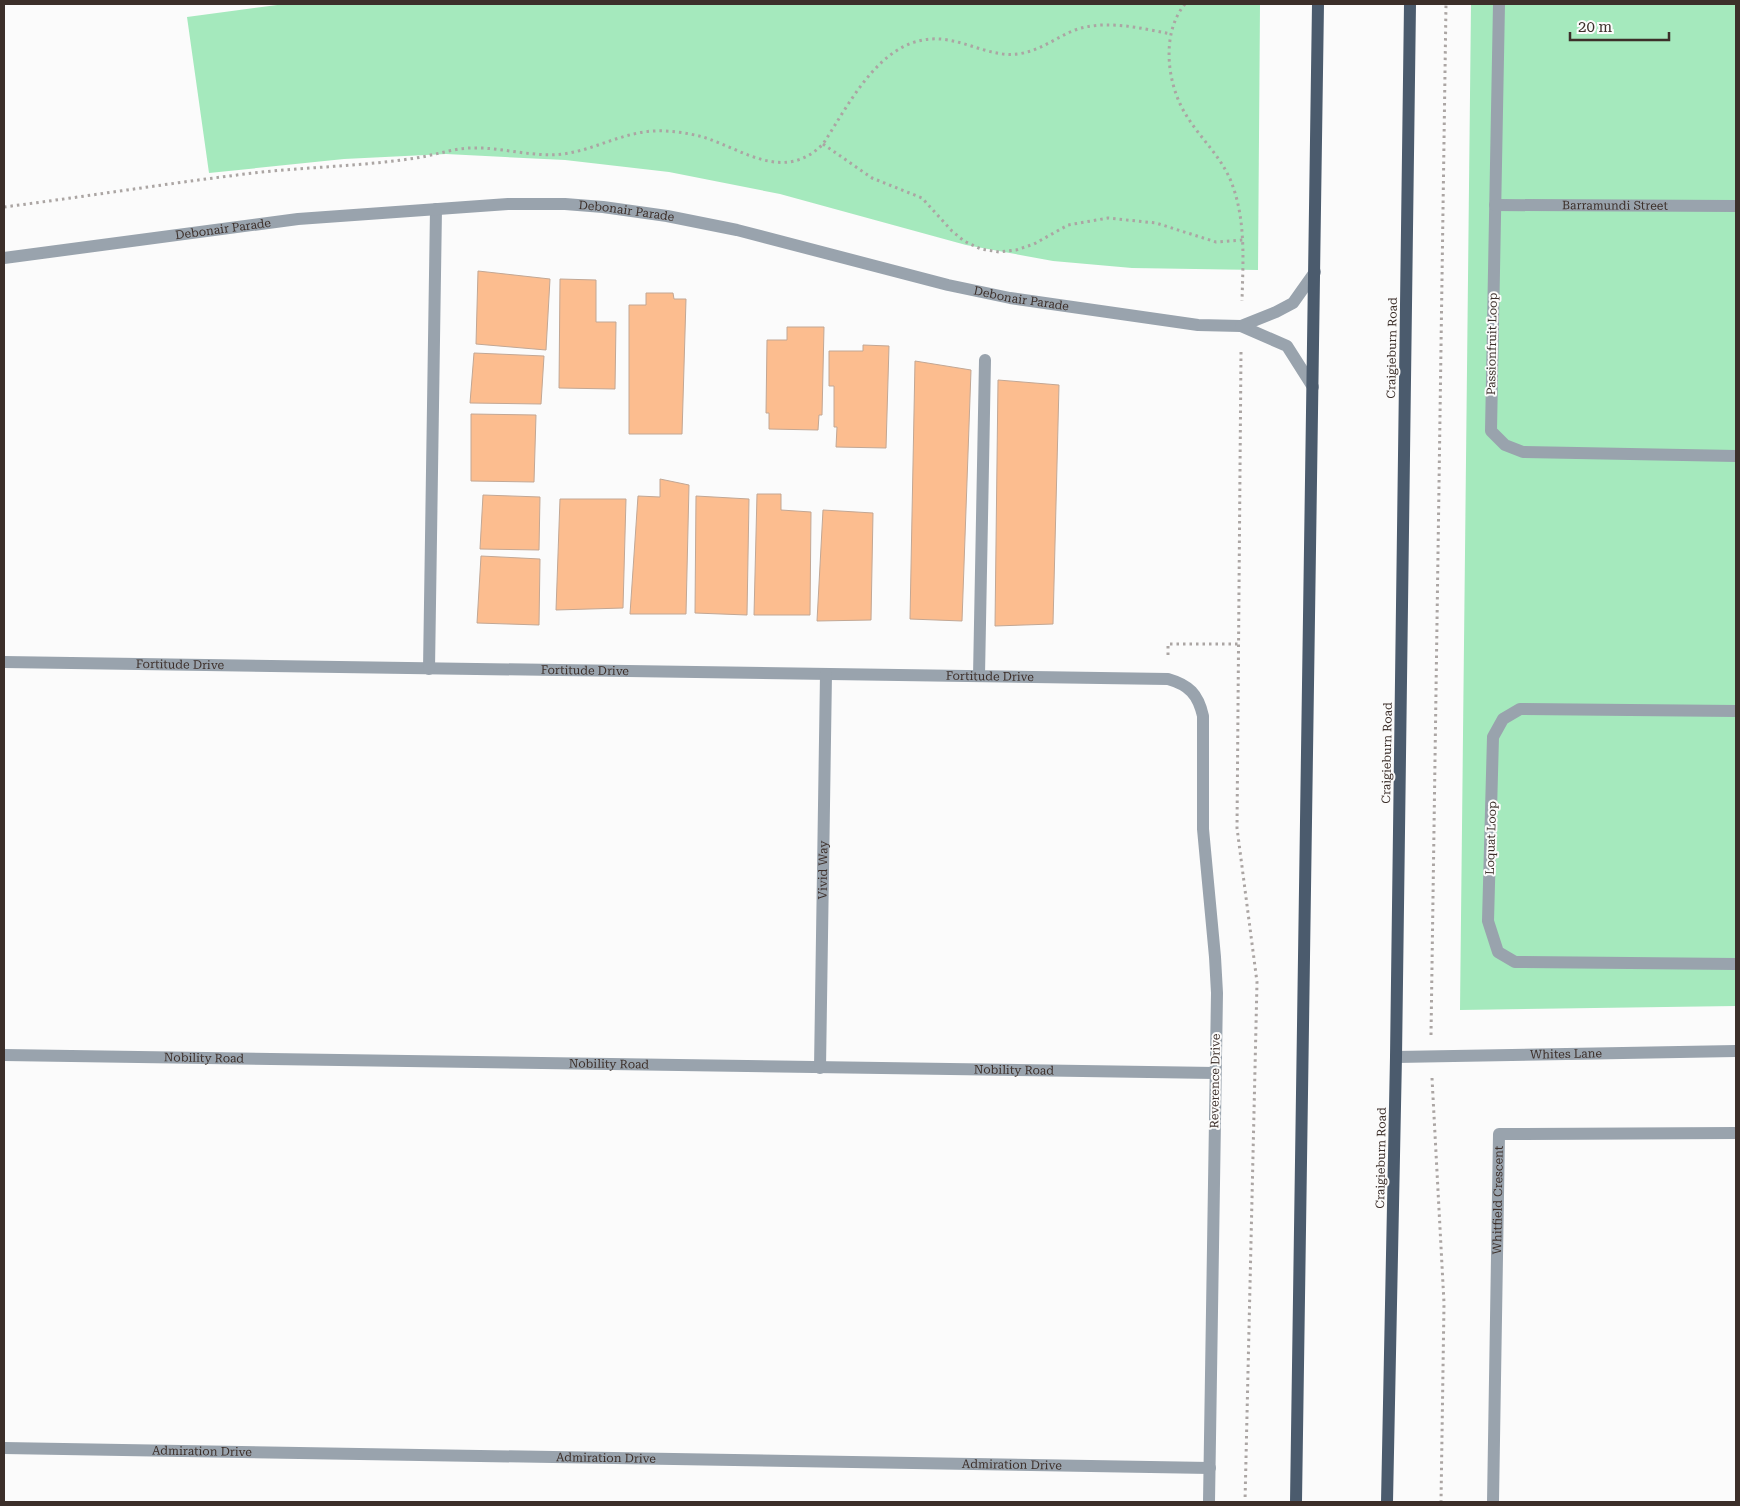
<svg xmlns="http://www.w3.org/2000/svg" width="1740" height="1506" font-family="'Roboto Serif',serif">
<rect width="100%" height="100%" fill="#fbfbfb"/>
<path fill="#a5e9bd" d="M285,4h975l-2,266 -126,-2 -79,-7 -87,-16 -186,-51 -111,-22 -104,-12 -119,-6 -102,5 -135,14 -22,-156z
M1471,4h265v1002l-276,4z"/>
<path fill="#fcbd8f" stroke="#c2a794" d="M478,271l72,8 -4,71 -70,-6z
M560,279l36,1v42h20l-1,67 -56,-1z
M646,293h27l1,6h12l-4,135h-53v-129h17z
M787,327h37l-2,88h-3l-1,15 -49,-1v-16h-3l1,-73h20z
M863,345l26,1 -3,102 -50,-1 1,-20h-3v-41h-5v-35h34z
M474,353l70,3 -3,48 -71,-1z
M915,361l56,9 -9,251 -52,-2z
M998,380l61,5 -6,239 -58,2z
M471,414l65,1 -2,67 -63,-1z
M660,479l29,6 -3,129h-56l8,-118 22,1z
M757,494h24v16l30,2 -1,103h-56z
M483,495l57,2 -1,53 -59,-1z
M696,496l53,3 -2,116 -52,-2z
M560,499h66l-3,109 -67,2z
M823,510l50,3 -2,107 -54,1z
M481,556l59,3 -1,66 -62,-2z"/>
<g fill="none" stroke-linecap="round" stroke-linejoin="round">
<path stroke="#aba5a3" stroke-width="3" stroke-dasharray="2.5 4" stroke-linecap="butt" d="M1185,4c-25,30 -18,83 3,114 14,22 35,41 44,66 14,37 11,78 10,117
M823,144l49,34 50,20 30,33 12,10 17,8 18,3 17,-2 18,-6 34,-19 40,-7 48,5 60,19 27,-2
M4,207c86,-11 172,-25 258,-35 49,-5 98,-6 147,-13 17,-2 33,-7 50,-10 35,-5 69,9 104,5 31,-4 58,-21 90,-23 16,-1 35,2 50,6 41,13 81,46 120,7 29,-44 62,-115 125,-104 24,4 46,17 70,14 20,-3 35,-14 52,-22 31,-14 70,-4 101,2
M1241,352l-4,476 20,154 -12,520
M1168,655v-11h70
M1431,1035l15,-1031
M1432,1078l12,225 -3,199"/>
<g stroke="#99a3ad" stroke-width="12">
<path d="M1499,4l-8,427 14,14 18,7 213,4"/>
<path id="s1" d="M1495,205l241,1"/>
<path d="M1736,711l-216,-2 -17,10 -10,18 -5,184 10,31 17,10 221,2"/>
</g>
<g stroke="#99a3ad" stroke-width="12">
<path id="s2" d="M4,662l1164,17c21,6 30,15 35,37v113l12,128 2,36 -8,509"/>
<path d="M429,669l7,-460"/>
<path d="M979,676l6,-316"/>
<path id="s3" d="M4,1055l1211,18"/>
<path id="s4" d="M820,1068l6,-394"/>
<path id="s5" d="M4,1448l1206,20"/>
<path id="s6" d="M1493,1502l6,-368 237,-1"/>
</g>
<g stroke="#99a3ad" stroke-width="12">
<path id="s7" d="M4,258l294,-39 210,-15h57l38,3 64,9 70,14 211,55 62,13 188,27 43,1 46,20 26,41"/>
<path d="M1241,326l35,-14 17,-9 22,-31"/>
<path id="s8" d="M1396,1057l340,-6"/>
</g>
<path stroke="#4b5b6d" stroke-width="12" d="M1296,1502l22,-1498
M1387,1502l9,-445 14,-1053"/>
</g>
<g text-anchor="middle" dominant-baseline="central" stroke-width="4" stroke-linejoin="round" paint-order="stroke">
<g font-size="12" fill="#3c2f2a" stroke="#fbfbfb">
<text stroke="none"><textPath href="#s1" startOffset="120">Barramundi Street</textPath></text>
<text stroke="none"><textPath href="#s7" startOffset="626">Debonair Parade</textPath></text>
<text stroke="none"><textPath href="#s7" startOffset="221">Debonair Parade</textPath></text>
<text stroke="none"><textPath href="#s7" startOffset="1031">Debonair Parade</textPath></text>
<text transform="translate(1492 344) rotate(-89)">Passionfruit Loop</text>
<text transform="translate(1392 348) rotate(-89)">Craigieburn Road</text>
<text stroke="none"><textPath href="#s2" startOffset="176">Fortitude Drive</textPath></text>
<text stroke="none"><textPath href="#s2" startOffset="581">Fortitude Drive</textPath></text>
<text stroke="none"><textPath href="#s2" startOffset="986">Fortitude Drive</textPath></text>
<text transform="translate(1387 753) rotate(-89)">Craigieburn Road</text>
<text transform="translate(1491 838) rotate(-88)">Loquat Loop</text>
<text stroke="none"><textPath href="#s4" startOffset="198">Vivid Way</textPath></text>
<text stroke="none"><textPath href="#s8" startOffset="170">Whites Lane</textPath></text>
<text stroke="none"><textPath href="#s3" startOffset="200">Nobility Road</textPath></text>
<text stroke="none"><textPath href="#s3" startOffset="605">Nobility Road</textPath></text>
<text stroke="none"><textPath href="#s3" startOffset="1010">Nobility Road</textPath></text>
<text transform="translate(1215 1081) rotate(-89)">Reverence Drive</text>
<text transform="translate(1381 1158) rotate(-89)">Craigieburn Road</text>
<text stroke="none"><textPath href="#s6" startOffset="302">Whitfield Crescent</textPath></text>
<text stroke="none"><textPath href="#s5" startOffset="198">Admiration Drive</textPath></text>
<text stroke="none"><textPath href="#s5" startOffset="602">Admiration Drive</textPath></text>
<text stroke="none"><textPath href="#s5" startOffset="1008">Admiration Drive</textPath></text>
</g>
</g>
<rect width="1740" height="1506" fill="none" stroke="#3c2f2a" stroke-width="10"/>
<path d="M1570 32v8h99v-8" fill="none" stroke="#3c2f2a" stroke-width="2.5"/>
<text x="1578" y="32" font-size="15" fill="#3c2f2a" stroke="#fbfbfb" stroke-width="4" paint-order="stroke">20 m</text>
</svg>
